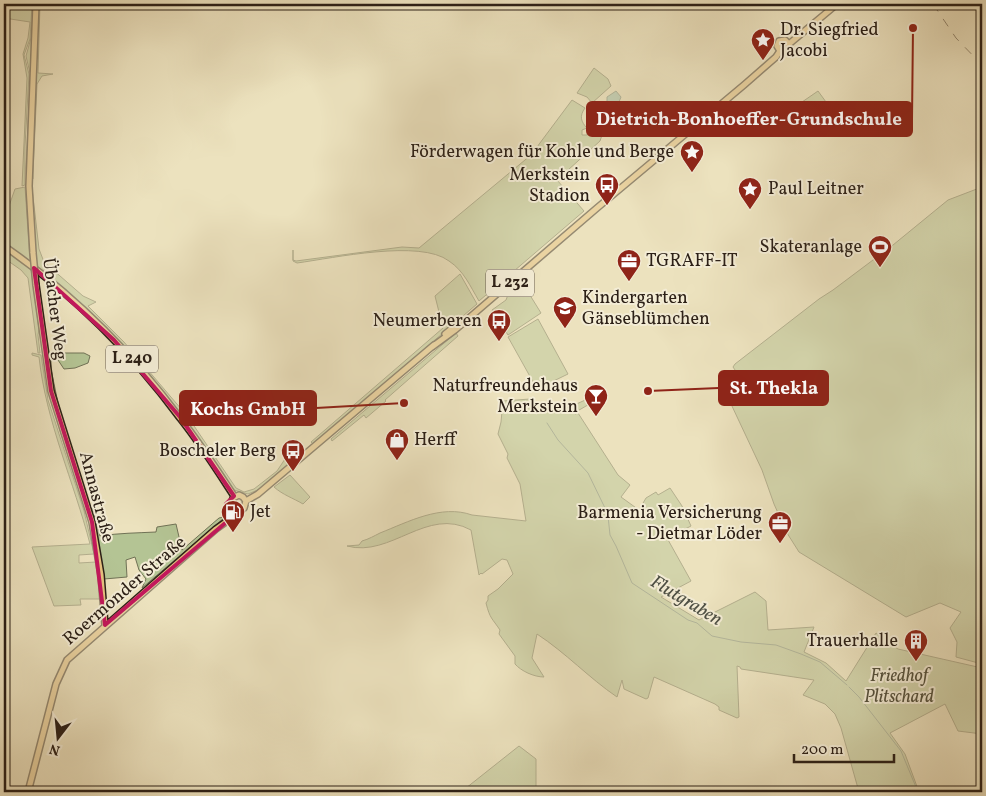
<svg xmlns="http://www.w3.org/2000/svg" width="986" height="796" font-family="Vollkorn,serif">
<rect width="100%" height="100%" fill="#ece2be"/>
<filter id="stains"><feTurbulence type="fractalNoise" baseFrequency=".004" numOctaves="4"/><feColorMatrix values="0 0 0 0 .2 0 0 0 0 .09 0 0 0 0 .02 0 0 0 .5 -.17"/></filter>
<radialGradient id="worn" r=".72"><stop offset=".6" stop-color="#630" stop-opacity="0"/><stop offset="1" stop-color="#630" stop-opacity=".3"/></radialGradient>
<path fill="#b4c494" stroke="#707256" d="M4,4h28l-2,35 -6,16 5,19 -4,72v39l-3,1 5,-108 -4,-24 5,-16 2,-16 -26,-4z
M33,4h1l-7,180 -1,-16 4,-95 -4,-17 5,-18z
M38,4h2l-2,69 15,1 -11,2 -5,8 -4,90v5l-2,1z
M594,68l14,11 3,7 -19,17 -5,-6 -10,-4z
M818,91l8,11 -27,22 -10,-13z
M572,100l13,8c-6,8 -4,14 2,20l-5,2v5h5l1,-6 14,6 -2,6 -43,39 27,31 -105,90c-9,-15 -15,-30 -30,-40 -29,-22 -115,-3 -152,2l-4,-2v-11v10l3,1 106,-14 17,1 112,-93z
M25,187l5,75 9,67 -1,6 2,18h-2l-10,-75 -7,-8 -17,-12v-44l5,-8 6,-17z
M982,187v477l-26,-7 1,-15 -7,-14 11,-16 -21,-9 -34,14 -107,-65 -12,-19 -13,-29 -12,-34 -31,-66 17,-15 -15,-22 2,-3 84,-65 14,-9 60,-45 55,-45z
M32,188l7,61 5,13 39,34 13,6 -8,4 36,36 64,75 48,71 8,4 10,-3 23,-18 8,-12h7l12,-10 1,1 -45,39 -12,5 -14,-4c-36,-53 -73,-104 -118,-151 -24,-27 -52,-50 -79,-72l-4,-31z
M460,274l17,30 -164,140 -2,-2 132,-114 -8,-32z
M520,280l9,10 -1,2 13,21 -33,22 -16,-25 14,-10 5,-13z
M538,319l30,55 -31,15 -29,-52z
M456,333l2,3 -73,64 1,1 -20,17 -2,-3 -32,26 -1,-2z
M32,353l9,2 7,45 36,111 10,43 -15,1v8l17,-1 5,37h-21l1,6 -27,1 -22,-59 58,-3c-16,-62 -44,-122 -51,-187l-7,-2z
M48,353h36l6,3 -2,7 -13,5 -11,1 -6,-9h-7v9l7,34 -4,-4 -5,-39 1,-1z
M603,392l2,3 -31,18 1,1 3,-1 40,62 12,10 -9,12 18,13 7,-12 10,-6 2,3 12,-7 12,18 9,20 -24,12 24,43 -30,16 38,23 56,-28 11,9 2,29 46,-3 -10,25 22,11 20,18 30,-48 3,2 1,3 18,11 84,19v66l-24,-3 -13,-27 -55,29 15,21 14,38h-60l-18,-64 -6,-14 -10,-10 -22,-9 11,-15 -73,-11 -1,-2 -3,-1 2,51 -2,1 -18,-8v-3l-4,-3 -61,-27 -6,21 -2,1 -22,-10 -2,-9 -5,17c-28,-19 -51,-44 -80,-63l-5,24 12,19c-10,0 -23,-6 -29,-13v-8l-16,-22 1,-4c-8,-12 -10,-11 -14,-27l2,-3v-4l10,-7 15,-15 -6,-14 -5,-1 -20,15 -1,-1 -2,2 -8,-45c-44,-24 -80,28 -124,16l12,-1 3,-4c7,-2 12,-5 18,-8 28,-11 61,-29 92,-18l54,6 -6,-37 -13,-26 1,-4 -10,-20 3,-12 2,-21 27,-2 5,9 18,4 4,-1 15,-5z
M290,475l20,22 -7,7c-10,-6 -20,-9 -29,-17z
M91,508l2,1 7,27c19,-3 37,-3 56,-4l1,-5 19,-3 6,26 37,-32 5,-1 4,-8 -1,5 -3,4 -82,70 4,-9 -7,-9 -4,-13 -9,3 1,17 -23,2 -7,-43z
M519,746l17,13v33h-75z"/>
<path fill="#99bead" stroke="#6d7f71" d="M616,91l5,6 -2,5 -6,5h-4l3,5 -7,5 -7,-8v-3l9,-4v-5z"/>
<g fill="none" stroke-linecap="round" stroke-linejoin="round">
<path stroke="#6d7f71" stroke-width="1" d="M547,423l11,17 30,33 17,35
M608,516l2,19 6,11 16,37 56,37 9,3 15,13 29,6 35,3 25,9 19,8 27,23
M849,687l10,10 42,54 17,41"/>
<g stroke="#2c2017" stroke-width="8">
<path id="major" d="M789,44l48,-40
M780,51l-3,-5 2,-5 6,-1 4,4
M780,51h7l2,-7
M4,246c68,47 127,106 176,172 20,25 37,52 54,78
M33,253l-4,-67 7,-182
M36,285l15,106 41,131 9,53 4,50
M445,334l15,-12
M432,347l23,-17 142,-122 147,-123 32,-28 4,-6
M246,501l12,-7 176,-149
M235,510l-4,-5 2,-7 6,-3 4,2 3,4
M235,510l5,1 4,-3 2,-7
M28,792l28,-108 11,-24 149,-131 14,-10 5,-9"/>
</g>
<use href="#major" stroke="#e6c17f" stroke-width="5"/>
<path stroke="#2c2017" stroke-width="1" stroke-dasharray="9 9" stroke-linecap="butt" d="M933,4l23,34 26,27"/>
<g stroke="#2c2017" stroke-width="8" stroke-linecap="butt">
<path id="major-bridge" d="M33,253l3,32"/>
</g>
<use href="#major-bridge" stroke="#e6c17f" stroke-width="5"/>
</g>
<path d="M0 0H986V796H0ZM34,268l80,72 66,77 54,79 -8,8 9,6 -5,9 -125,106 -13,-103 -41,-131z" fill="#ece2be" fill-opacity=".55" fill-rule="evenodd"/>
<path fill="none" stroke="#c2185b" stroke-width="4" stroke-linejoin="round" d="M34,268l80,72 66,77 54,79 -8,8 9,6 -5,9 -125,106 -13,-103 -41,-131z"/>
<defs>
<g id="sight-pin" transform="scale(1.25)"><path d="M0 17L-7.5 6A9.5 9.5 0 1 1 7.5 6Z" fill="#8f2418" stroke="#f3ecd5"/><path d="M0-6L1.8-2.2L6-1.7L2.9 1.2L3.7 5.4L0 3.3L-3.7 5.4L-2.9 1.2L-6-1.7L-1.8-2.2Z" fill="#fff"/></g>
<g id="bus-pin" transform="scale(1.25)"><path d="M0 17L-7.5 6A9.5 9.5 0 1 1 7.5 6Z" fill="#8f2418" stroke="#f3ecd5"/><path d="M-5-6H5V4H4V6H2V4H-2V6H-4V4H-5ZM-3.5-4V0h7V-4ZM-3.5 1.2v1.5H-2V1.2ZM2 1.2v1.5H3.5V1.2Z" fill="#fff"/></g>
<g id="stadium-pin" transform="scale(1.25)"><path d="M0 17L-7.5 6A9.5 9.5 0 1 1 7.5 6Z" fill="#8f2418" stroke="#f3ecd5"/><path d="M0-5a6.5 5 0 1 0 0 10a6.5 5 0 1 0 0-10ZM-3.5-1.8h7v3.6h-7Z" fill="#fff"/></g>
<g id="office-pin" transform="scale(1.25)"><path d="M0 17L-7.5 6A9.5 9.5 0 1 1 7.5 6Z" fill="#8f2418" stroke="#f3ecd5"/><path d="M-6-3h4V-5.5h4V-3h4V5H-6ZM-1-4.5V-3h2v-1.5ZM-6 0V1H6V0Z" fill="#fff"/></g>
<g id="school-pin" transform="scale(1.25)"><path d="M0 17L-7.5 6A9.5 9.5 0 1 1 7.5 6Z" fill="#8f2418" stroke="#f3ecd5"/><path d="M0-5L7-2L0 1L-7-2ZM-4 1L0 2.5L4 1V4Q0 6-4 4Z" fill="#fff"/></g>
<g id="bar-pin" transform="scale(1.25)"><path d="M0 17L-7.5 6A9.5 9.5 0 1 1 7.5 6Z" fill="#8f2418" stroke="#f3ecd5"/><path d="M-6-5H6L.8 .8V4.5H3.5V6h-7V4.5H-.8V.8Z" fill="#fff"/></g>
<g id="shop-pin" transform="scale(1.25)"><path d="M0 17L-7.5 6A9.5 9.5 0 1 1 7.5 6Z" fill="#8f2418" stroke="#f3ecd5"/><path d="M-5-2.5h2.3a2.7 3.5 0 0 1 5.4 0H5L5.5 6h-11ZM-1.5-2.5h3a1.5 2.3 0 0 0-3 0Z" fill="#fff"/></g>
<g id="fuel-pin" transform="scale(1.25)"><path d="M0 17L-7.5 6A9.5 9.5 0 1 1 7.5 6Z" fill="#8f2418" stroke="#f3ecd5"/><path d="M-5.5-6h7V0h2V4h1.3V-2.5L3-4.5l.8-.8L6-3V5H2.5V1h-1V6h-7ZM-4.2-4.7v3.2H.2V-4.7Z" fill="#fff"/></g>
<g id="building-pin" transform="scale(1.25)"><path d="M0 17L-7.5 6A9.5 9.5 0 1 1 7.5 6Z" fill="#8f2418" stroke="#f3ecd5"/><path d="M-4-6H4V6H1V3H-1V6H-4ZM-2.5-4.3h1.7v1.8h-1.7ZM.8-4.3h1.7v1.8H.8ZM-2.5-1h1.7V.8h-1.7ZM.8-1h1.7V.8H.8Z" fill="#fff"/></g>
</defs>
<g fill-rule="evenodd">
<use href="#sight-pin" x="763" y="40"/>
<use href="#sight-pin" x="692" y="152"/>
<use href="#bus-pin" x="607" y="185"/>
<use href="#sight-pin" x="750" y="189"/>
<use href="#stadium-pin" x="880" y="247"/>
<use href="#office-pin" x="629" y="261"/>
<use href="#school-pin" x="565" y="308"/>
<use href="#bus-pin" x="499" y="321"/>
<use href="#bar-pin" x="596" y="396"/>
<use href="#shop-pin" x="397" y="440"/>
<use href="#bus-pin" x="293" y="451"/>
<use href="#fuel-pin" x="233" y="512"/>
<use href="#office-pin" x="780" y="523"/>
<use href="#building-pin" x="916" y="641"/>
</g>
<g text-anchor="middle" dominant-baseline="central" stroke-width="4" stroke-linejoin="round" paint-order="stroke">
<g fill="#f3ecd5" stroke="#685d50" stroke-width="1">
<rect x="486" y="269.5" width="48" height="27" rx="4"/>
<rect x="106" y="345.5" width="52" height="27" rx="4"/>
</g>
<g font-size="16" font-weight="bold" fill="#2c2017">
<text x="510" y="283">L 232</text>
<text x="132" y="359">L 240</text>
</g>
<g font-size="18" fill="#2c2017" stroke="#f3ecd5" text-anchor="end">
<text x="780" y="30" text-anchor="start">Dr. Siegfried<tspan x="780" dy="21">Jacobi</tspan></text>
<text x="674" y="152">Förderwagen für Kohle und Berge</text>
<text x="590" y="175">Merkstein<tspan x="590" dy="21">Stadion</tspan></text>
<text x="768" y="189" text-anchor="start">Paul Leitner</text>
<text x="862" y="247">Skateranlage</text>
<text x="646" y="261" text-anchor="start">TGRAFF-IT</text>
<text x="582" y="298" text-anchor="start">Kindergarten<tspan x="582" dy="21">Gänseblümchen</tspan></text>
<text x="482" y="321">Neumerberen</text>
<text x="578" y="386">Naturfreundehaus<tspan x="578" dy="21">Merkstein</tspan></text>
<text x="414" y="440" text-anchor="start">Herff</text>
<text x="276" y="451">Boscheler Berg</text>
<text x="250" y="512" text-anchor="start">Jet</text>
<text x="762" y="513">Barmenia Versicherung<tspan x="762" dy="21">- Dietmar Löder</tspan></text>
<text x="898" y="641">Trauerhalle</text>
</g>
<g font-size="18" fill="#2c2017" stroke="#f3ecd5">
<text transform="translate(54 309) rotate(83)">Übacher Weg</text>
<text transform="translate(96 497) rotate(75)">Annastraße</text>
<text transform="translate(125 591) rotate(-41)">Roermonder Straße</text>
</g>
<g font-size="18" font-style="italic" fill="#55513c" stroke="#f3ecd5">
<text x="899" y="676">Friedhof<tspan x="899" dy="21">Plitschard</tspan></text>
</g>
<g font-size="19" font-style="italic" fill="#4d4f44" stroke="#f3ecd5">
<text transform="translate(686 601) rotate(31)">Flutgraben</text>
</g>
</g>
<path fill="none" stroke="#8f2418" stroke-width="2" d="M913 28L912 119M648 391L719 388M404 403L316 408"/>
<g fill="#8f2418" stroke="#f3ecd5" stroke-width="2">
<circle cx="913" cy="28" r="5"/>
<circle cx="648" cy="391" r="5"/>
<circle cx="404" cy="403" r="5"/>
</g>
<g fill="#8f2418" stroke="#8f2418" stroke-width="2">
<rect x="587" y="102" width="325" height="34" rx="5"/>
<rect x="719" y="371" width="109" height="34" rx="5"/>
<rect x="180" y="391" width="136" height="34" rx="5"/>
</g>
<g font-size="19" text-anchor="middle" font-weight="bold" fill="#fff">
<text x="749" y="125">Dietrich-Bonhoeffer-Grundschule</text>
<text x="774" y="394">St. Thekla</text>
<text x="248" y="415">Kochs GmbH</text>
</g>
<rect width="986" height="796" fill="none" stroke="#ece2be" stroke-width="20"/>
<rect x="5" y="5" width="976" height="786" fill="none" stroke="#2c2017" stroke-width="2.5"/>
<rect x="10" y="10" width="966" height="776" fill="none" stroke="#2c2017"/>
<g transform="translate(58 738) rotate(196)" stroke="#f3ecd5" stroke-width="4" paint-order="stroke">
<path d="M0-4L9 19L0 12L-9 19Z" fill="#2c2017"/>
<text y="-8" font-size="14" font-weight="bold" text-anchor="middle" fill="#2c2017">N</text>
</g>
<path d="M794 754v8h100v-8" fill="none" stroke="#2c2017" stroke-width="2.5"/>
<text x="801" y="754" font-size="15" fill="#2c2017" stroke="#f3ecd5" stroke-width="4" paint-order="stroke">200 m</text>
<rect width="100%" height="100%" filter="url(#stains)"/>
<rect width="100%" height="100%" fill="url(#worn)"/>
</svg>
